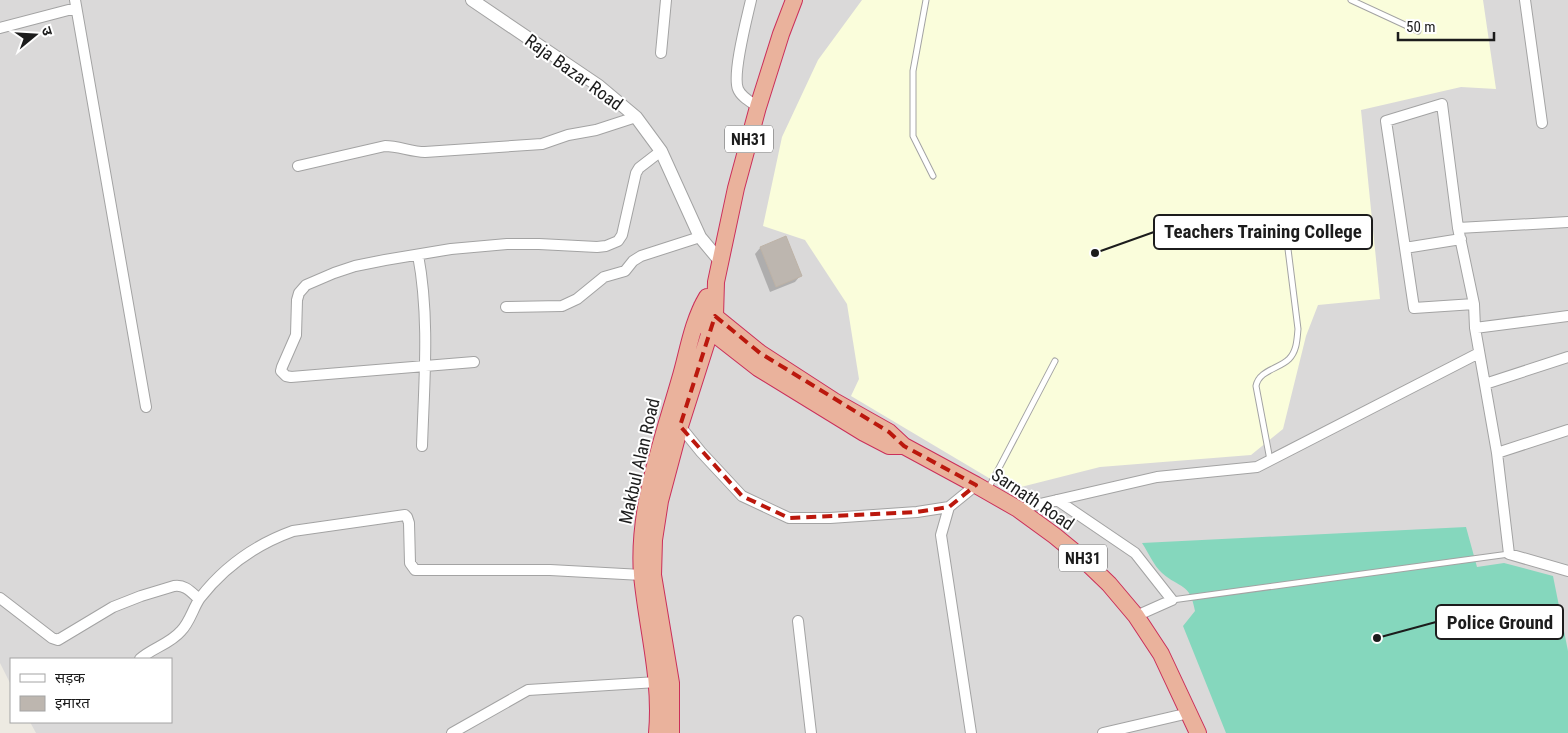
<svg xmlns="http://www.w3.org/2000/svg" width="1568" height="733" font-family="'Roboto Condensed','Noto Sans Devanagari',sans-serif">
<rect width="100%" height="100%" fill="#edeae2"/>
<path fill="#dad9d9" d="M0,0h1568v733h-1532l-6,-11h141v-63h-160v26l-11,-22z"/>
<path fill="#fafddb" d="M862,0h621l13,89 -35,-2 -100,23 19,189 -62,6 -12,31 -23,93 -32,26 -151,12 -91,23 -158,-94 8,-17 -12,-75 -42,-64 -42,-14 19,-89 36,-77z"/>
<path fill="#85d7bd" d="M1466,527l11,40 27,-4 49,13 15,75v82h-342l-43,-107 12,-15c-5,-29 -15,-22 -33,-38 -8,-7 -14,-21 -20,-30z"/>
<path fill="#0003" d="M785,238l15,38 -5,6 -25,10 -15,-38 5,-6z"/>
<path fill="#bdb6af" stroke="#bdb2a6" d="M786,236l16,40 -26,11 -16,-40z"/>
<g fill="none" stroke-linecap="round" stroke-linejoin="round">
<g stroke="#a3a3a3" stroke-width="7">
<path id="service" d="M926,0l-13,71v65l20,40
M1351,0l67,31
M1270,460l-14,-74c3,-16 23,-17 33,-27 8,-8 8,-20 9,-30l-12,-96
M988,489l67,-128
M1172,600l337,-46"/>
</g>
<g stroke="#a3a3a3" stroke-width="12">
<path id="minor" d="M75,0l71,407
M751,0c-4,18 -19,74 -13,89 3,8 13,13 20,18
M1525,0l17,123
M0,28l76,-20
M661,53l5,-53
M298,166l87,-20c14,0 26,6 40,6l117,-8 26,-9 28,-5 40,-13
M1458,228l110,-6
M1405,248l56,-9
M418,255c12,63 6,128 4,191
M1474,304l-60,4 -28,-187 56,-17 16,124 16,76 1,24 22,125 12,101 59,17
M506,307l56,-1 15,-7 27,-22 21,-6 8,-10 8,-5 59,-19
M1475,328l93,-12
M474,362l-183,15 -5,-1 -5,-5 1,-4 14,-32 1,-35 2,-7 7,-8 28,-12 21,-7 30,-6 66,-11 56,-5h32l58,3 9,-1 12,-5 4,-6 14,-62 3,-5 22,-17
M1485,384l83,-27
M680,426l21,26 41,44 47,22h41l87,-6 32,-5
M1497,453l71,-23
M1057,500l78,53 37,47 -36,16
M1018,509l139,-32 100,-10 222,-114
M0,598l52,40 6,2 55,-33 28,-11 33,-10c11,-2 18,7 25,13
M798,621l13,112
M140,659c12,-11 30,-15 41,-28 9,-9 12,-23 19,-33 24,-31 57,-54 93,-67l112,-16 2,2 2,6 1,40 5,7h135l92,5
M452,733l76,-43 129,-8
M971,733l-30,-198 8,-28 27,-22
M1103,733l86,-20"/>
</g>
<g stroke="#a3a3a3" stroke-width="14">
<path id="tertiary" d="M472,0l127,86 37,31 25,34 39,86 20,24"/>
</g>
<g stroke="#cb2f5a" stroke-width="18">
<path id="trunk" d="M702,306l58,47 74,48 55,31 15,14 72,39 42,24 37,27 28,23 26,25 27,32 25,38 37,79
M703,325l55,43 106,65 25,13h15
M657,733c5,-54 -10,-105 -15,-158 -5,-66 20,-133 38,-196 8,-27 12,-57 27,-82
M671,733v-50l-18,-108 1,-35 6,-39 20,-75 35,-110 1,-34 20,-94 22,-81 23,-73 13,-34"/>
</g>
<use href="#service" stroke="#fff" stroke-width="5"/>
<use href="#minor" stroke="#fff" stroke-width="10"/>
<use href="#tertiary" stroke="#fff" stroke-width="12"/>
<use href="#trunk" stroke="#eab29c" stroke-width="16"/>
</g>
<path fill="none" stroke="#bb180d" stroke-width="4" stroke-dasharray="10 6" stroke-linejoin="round" d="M715,316l45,37 129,79 15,14 72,39 -27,22 -32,5 -128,6 -47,-22 -62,-70z"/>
<g text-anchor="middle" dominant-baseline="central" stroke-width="4" stroke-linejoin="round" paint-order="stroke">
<g fill="#fff" stroke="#606060" stroke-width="1">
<rect x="725" y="125.5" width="48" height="27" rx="4"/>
<rect x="1059" y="544.5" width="48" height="27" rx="4"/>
</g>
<g font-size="16" font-weight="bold" fill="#1c1c1c">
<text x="749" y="139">NH31</text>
<text x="1083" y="558">NH31</text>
</g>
<g font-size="18" fill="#1c1c1c" stroke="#fff">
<text transform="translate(574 72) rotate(36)">Raja Bazar Road</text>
<text transform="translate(639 461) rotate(-77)">Makbul Alan Road</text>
<text transform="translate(1033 499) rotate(34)">Sarnath Road</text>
</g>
</g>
<path fill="none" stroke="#1c1c1c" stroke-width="2" d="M1095 253L1154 232M1377 638L1436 622"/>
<g fill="#1c1c1c" stroke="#fff" stroke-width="2">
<circle cx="1095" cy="253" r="5"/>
<circle cx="1377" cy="638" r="5"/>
</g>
<g fill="#fff" stroke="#1c1c1c" stroke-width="2">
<rect x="1154" y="215" width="218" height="34" rx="5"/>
<rect x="1436" y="605" width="127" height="34" rx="5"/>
</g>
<g font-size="19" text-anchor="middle" font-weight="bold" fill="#1c1c1c">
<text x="1263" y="238">Teachers Training College</text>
<text x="1500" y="629">Police Ground</text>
</g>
<rect x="10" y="658" width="162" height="65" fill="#ffffff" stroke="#a4a4a4"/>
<rect x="20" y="674" width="25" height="8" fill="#ffffff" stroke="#a4a4a4"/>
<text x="55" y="683" font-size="15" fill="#1c1c1c">सड़क</text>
<rect x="20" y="696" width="25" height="15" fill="#bdb6af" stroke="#a4a4a4"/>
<text x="55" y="708" font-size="15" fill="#1c1c1c">इमारत</text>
<g transform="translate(35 35) rotate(72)" stroke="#ffffff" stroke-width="4" paint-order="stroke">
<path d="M0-4L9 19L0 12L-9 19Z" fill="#1c1c1c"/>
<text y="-8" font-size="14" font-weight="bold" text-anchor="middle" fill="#1c1c1c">उ</text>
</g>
<path d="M1398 32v8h96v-8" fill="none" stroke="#1c1c1c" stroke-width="2.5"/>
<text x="1406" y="32" font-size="15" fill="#1c1c1c" stroke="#ffffff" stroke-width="4" paint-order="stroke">50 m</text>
</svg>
